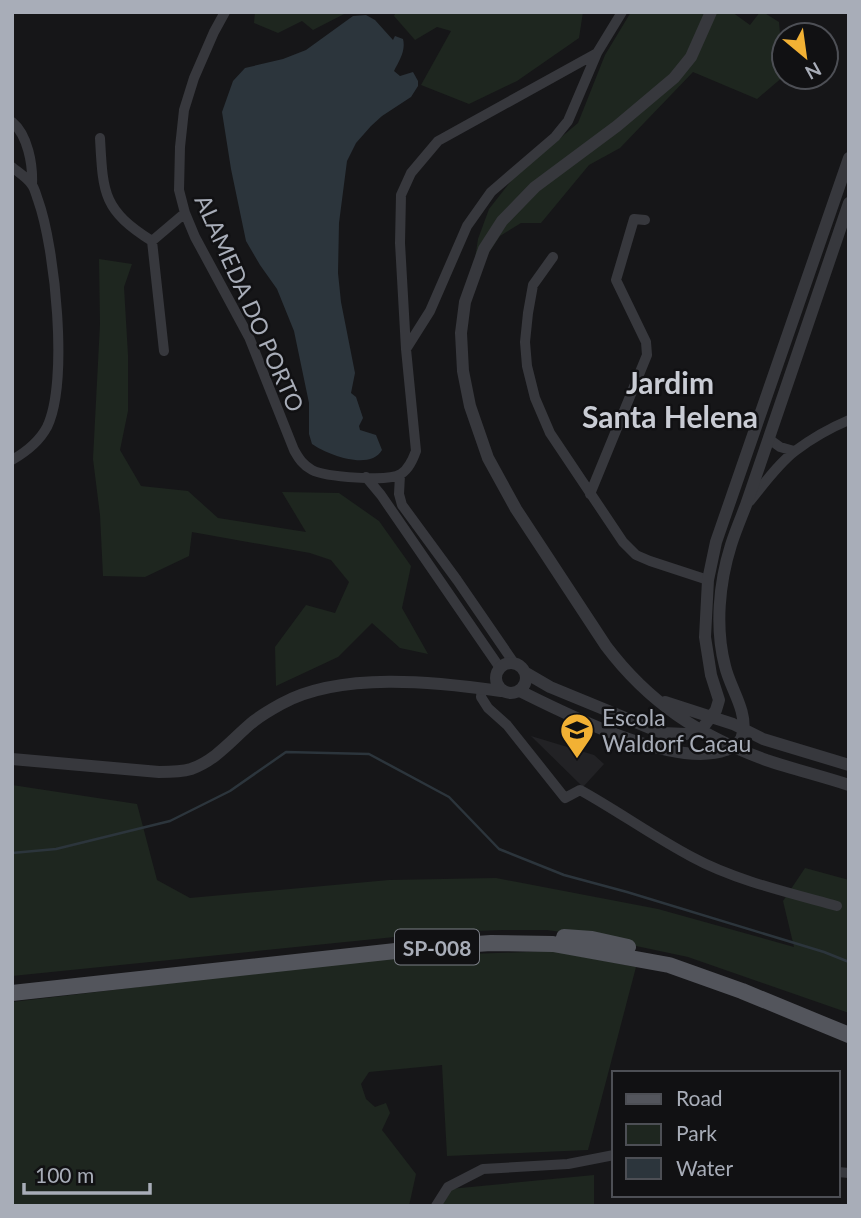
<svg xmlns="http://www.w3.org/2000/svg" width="861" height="1218" font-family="Lato,sans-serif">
<rect width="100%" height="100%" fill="#161618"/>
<path fill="#222225" d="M531,736l63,19 10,9 -21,23z"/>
<path fill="#1e261f" d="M255,12h93l-35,18 -11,-9 -24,12 -24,-10z
M396,12h187l-4,26 -62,43 -48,23 -48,-19 30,-54 -14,-4 -22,13 -21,-24z
M631,12h101l18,13 10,-13h3l16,10 5,54 -27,23 -64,-27 -73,76 -31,17 -48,58h-20l-21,13 -28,42 6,-39 11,-30 26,-33 63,-53 27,-68z
M99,259l33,5 -8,23 4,68v56l-8,39 21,36 47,5 30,27 88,14 -24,-40 57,1 40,28 32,45 -9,42 26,46 -28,-6 -28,-25 -34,34 -62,29 -1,-39 31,-42 29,8 14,-31 -18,-22 -21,-7 -118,-21 -3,24 -44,21 -42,-1 -3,-61 -7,-56 7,-135z
M12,785l125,19 20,76 33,18 199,-18 107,-2 162,31 136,38 -11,-46 22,-33 44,12v133l-161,-56 -99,-21 -42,-6h-44l-59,2 -432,44z
M552,951l84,16 -48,183 -141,6 -5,-91 -73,7 -8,12 5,15 9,8 11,-4 4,10 -8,17 34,44 -7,32h-397v-204l379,-45z
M594,1175v31h-156l12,-17z"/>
<path fill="#2c353c" d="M366,15l9,5 18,20 2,-4 8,3c3,12 -4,22 -9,32l6,5 13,-4 5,9v5l-7,11 -29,19 -11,10 -15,17 -9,18 -8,62 -1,50 3,29 14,71 -4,20 5,4 7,21 -4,8 1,4 16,5 6,15c-12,21 -54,5 -70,-6l-3,-10v-31l-15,-72 -17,-42 -17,-24 -14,-24 -15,-72 -9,-57 11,-31 12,-13 38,-9 23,-9 47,-34z"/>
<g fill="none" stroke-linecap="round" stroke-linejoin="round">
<path stroke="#2c353c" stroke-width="2.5" d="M12,853l44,-4 114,-28 60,-30 56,-39 83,2 80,43 50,52 65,26 63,17 197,60 25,10"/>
<path stroke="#37383d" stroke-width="10" d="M225,12l-11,20 -20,46 -10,32 -4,37 -1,43 6,23 10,24 54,100 45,113c5,9 9,15 18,20 13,7 77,12 89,4 8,-5 12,-15 15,-23l-10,-102 -6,-106 1,-48 10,-22 27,-32 159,-88
M12,122c16,13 21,43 20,63
M100,138c3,56 3,72 52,103l33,-28
M12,167c6,5 16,11 20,18 3,4 4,10 6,15 17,47 31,182 9,227 -8,15 -21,25 -35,33
M152,241l12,110
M553,257l-20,28 -5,28 -3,29 2,24 8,32 15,35 73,109 13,13 14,6 58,19
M406,349l24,-38 37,-85 24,-34 64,-55 13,-16 29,-68 25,-41
M769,439l11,8 14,4
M400,475l-1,19 3,11 55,75 57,83
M366,477l15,18 119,173
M590,494l57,-139 -1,-13 -30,-62 18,-61 11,1
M750,501c14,-17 28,-37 45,-50 16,-12 35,-23 54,-31
M482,688l-1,9 7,11 19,17 58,73 15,-8c38,21 74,47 112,67 42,23 98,36 145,49
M838,1172l11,1
M436,1206l12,-19 35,-18 85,-5 46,-9"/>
<path stroke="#37383d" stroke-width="12" d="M711,12l-20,45 -17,21 -57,48 -82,61 -33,34 -18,28 -19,53 -4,31 2,38 7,35 18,52 28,51 90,137c43,57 94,90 160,114 27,9 55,16 83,25
M496 678a15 15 0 1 1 30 0a15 15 0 1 1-30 0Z
M526,673l24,14 112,46 24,1 15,-4 15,-20 3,-10 -8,-25 -6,-38 3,-57 8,-38 133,-384
M520,691c48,24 155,78 206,59 9,-3 16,-8 17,-18 4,-22 -13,-44 -18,-66 -10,-38 -6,-83 6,-121 4,-13 10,-27 15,-40l103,-302
M665,702l68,22 30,15 86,26
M12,759l147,13c11,0 22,0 32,-3 26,-9 43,-32 63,-48 9,-7 18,-12 27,-17 59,-33 156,-22 220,-13"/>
<path stroke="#53555c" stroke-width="16" d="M564,937l28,2 36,8
M12,993l420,-46 59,-4 62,1 116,21 73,26 107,44"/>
</g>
<defs>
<g id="school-pin" transform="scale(1.75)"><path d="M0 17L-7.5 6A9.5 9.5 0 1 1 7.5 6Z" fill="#f2b134" stroke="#111113"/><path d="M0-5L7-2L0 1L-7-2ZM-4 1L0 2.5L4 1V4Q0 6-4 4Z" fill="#111"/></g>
</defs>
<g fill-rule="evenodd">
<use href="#school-pin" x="577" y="730"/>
</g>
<g text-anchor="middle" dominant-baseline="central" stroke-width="5" stroke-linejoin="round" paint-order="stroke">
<rect fill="#111113" stroke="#7b7e86" stroke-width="2" x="395" y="929.5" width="84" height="35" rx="5"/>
<g font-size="21" font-weight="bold" fill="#a8adb8">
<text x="437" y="947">SP-008</text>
</g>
<g font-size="23" fill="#a8adb8" stroke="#111113">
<text transform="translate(250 303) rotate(66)">ALAMEDA DO PORTO</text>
</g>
<g font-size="23" fill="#a8adb8" stroke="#111113" text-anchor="start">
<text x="602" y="717">Escola<tspan x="602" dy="26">Waldorf Cacau</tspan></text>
</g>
<g font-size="30" font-weight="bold" fill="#c9ccd4" stroke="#111113">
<text x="670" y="382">Jardim<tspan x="670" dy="34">Santa Helena</tspan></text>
</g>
</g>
<rect width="861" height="1218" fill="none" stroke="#a8adb8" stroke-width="28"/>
<rect x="612" y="1071" width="228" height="126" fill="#111113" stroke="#4d4f55" stroke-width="2"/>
<rect x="626" y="1094" width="35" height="10" fill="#53555c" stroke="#4d4f55" stroke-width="2"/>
<text x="676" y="1106" font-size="21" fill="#a8adb8">Road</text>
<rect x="626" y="1124" width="35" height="21" fill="#1e261f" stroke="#4d4f55" stroke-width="2"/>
<text x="676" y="1141" font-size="21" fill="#a8adb8">Park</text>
<rect x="626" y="1158" width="35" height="21" fill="#2c353c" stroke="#4d4f55" stroke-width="2"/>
<text x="676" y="1176" font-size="21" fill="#a8adb8">Water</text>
<g transform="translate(805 56) rotate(151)"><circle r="33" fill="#111113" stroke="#4d4f55" stroke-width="2"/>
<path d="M0-5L12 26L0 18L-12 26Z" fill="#f2b134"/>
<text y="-10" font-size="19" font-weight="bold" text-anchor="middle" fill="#a8adb8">N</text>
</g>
<path d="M24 1183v10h126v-10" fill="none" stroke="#a8adb8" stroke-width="3.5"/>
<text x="35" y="1183" font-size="21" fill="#a8adb8" stroke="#111113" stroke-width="5" paint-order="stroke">100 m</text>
</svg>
